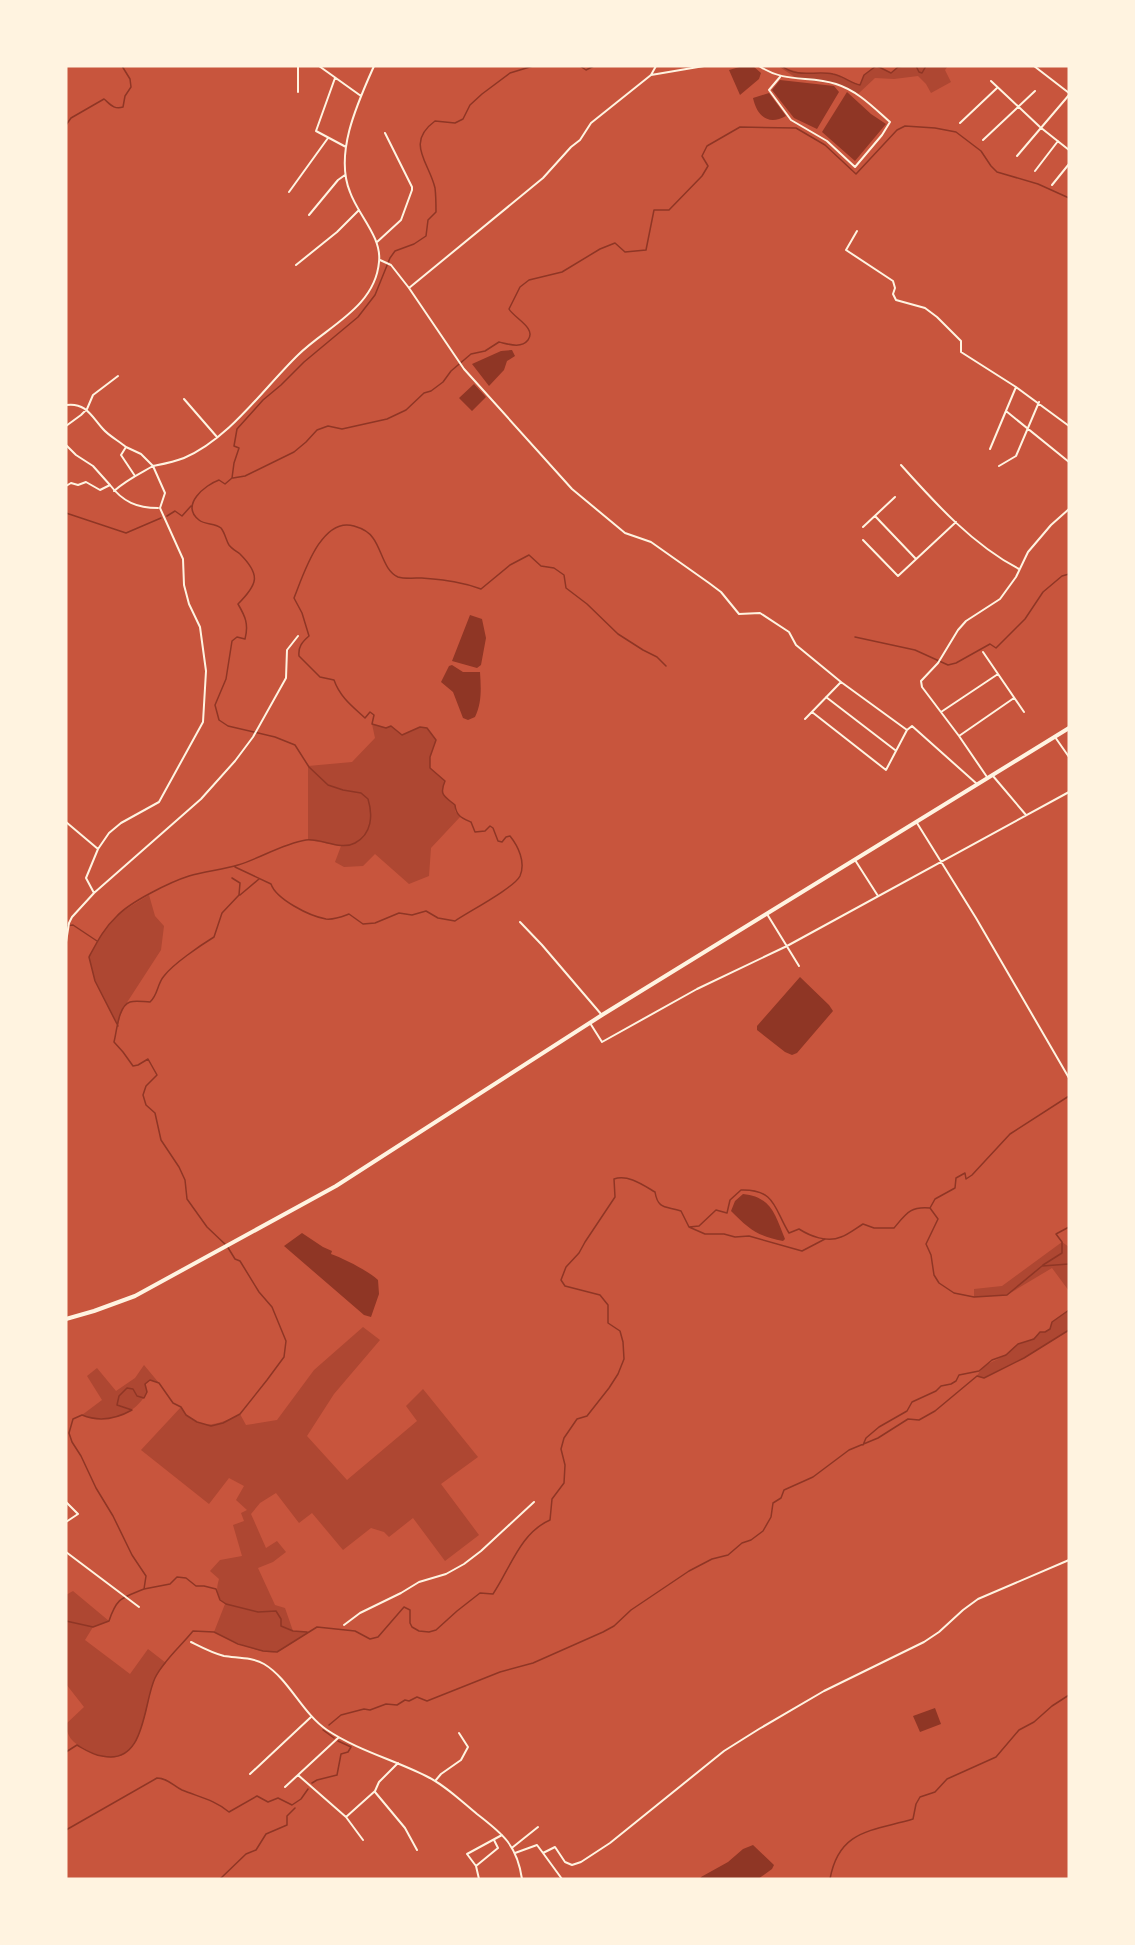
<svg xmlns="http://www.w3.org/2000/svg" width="1135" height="1945" font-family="'PT Sans Narrow',sans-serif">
<rect width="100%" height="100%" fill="#c8553d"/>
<path fill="#ae4732" d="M778,66l27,8h28l27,11 4,-10 12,-9 15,7 7,-6 5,-1h45l-3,4 6,12 -20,11 -5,-9 -8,-8 -24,3 -19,-1 -17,16 -23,-10 -37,-5z
M372,724l14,4 5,-2 11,9 18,-8 7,1 9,12 -6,17v11l15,13c-6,14 -1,15 10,24v6l5,6 -29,31 -2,28 -20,8 -34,-30 -12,12 -19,1 -9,-5 6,-16 -33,-6v-74l44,-4 23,-24z
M149,895l6,21 9,10 -3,24 -35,54 -6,12 -2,10 -23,-45 -6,-24 14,-25 15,-18z
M1062,1242l7,5v44l-17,-23 -45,27 -33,2v-8l28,-3z
M1069,1310v20l-45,28 -40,20 -7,-2c6,-12 16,-14 27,-20 4,-3 7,-7 11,-10 10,-6 16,-3 25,-14h5l5,-3 2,-7z
M363,1327l17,13 -46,54 -27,42 40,44 70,-59 -11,-15 17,-17 55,68 -37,27 38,51 -34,26 -32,-43 -24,19 -5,-5 -13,-4 -28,22 -31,-37 -13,10 -23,-30 -16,10 -9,11 15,34 11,-7 9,11 -13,10 -15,6 17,37 10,3 8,23 15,1c-9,6 -19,14 -29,19 -16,6 -50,-12 -65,-19l11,-28c-9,-7 -9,-15 -6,-25l-9,-8 10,-11 22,-4 -9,-31 11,-4 -3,-8 6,-3 -11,-10 8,-14 -15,-8 -20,26 -68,-54 40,-43c15,26 38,18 59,7l6,11 31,-5 37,-50z
M144,1365l15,18 -9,-3 -5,4 2,8c-12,24 -40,32 -65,23l20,-15 -15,-24 10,-8 19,23 19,-13z
M73,1591l36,30 -16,6 -8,13 45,34 18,-25 18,14c-4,5 -9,10 -11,15 -11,25 -10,90 -54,78 -6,-1 -12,-5 -17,-8 -11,-4 -18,-13 -18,-24l18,-17 -18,-23v-89z"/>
<path fill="#8f3625" d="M743,66h10l8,7 -2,6 -19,16 -11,-25z
M780,80l54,6 5,6 -22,37 -23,-11 -22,-28z
M847,92l24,22 15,10 -31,37 -33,-29z
M769,93l17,23c-18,10 -29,0 -33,-18z
M512,350l3,6 -8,5 -3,9 -15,16 -17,-22 29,-13z
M474,384l12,13 -14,14 -13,-13z
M470,615l12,4 4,19 -5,27 -4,3 -25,-7z
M452,665l11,7h17c1,16 2,31 -5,45l-7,3 -5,-2 -10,-26 -12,-10 8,-16z
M800,977l29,28 4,6 -36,42 -5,2 -7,-3 -28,-22v-4z
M743,1194c29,3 32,21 42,45l-2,2c-26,-5 -34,-12 -52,-30l4,-10z
M302,1233l21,14 9,4 -1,3c14,5 37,17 47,26l1,14 -8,23 -7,-2 -80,-69z
M935,1708l6,16 -21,8 -7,-16z
M753,1845l21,20 -2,4 -14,10h-58l1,-2 27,-15 15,-13z"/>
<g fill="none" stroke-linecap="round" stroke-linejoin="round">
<path stroke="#8f3625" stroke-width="1.5" d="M580,66l6,4 8,-4
M668,66h15
M782,66c16,13 34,4 51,8 10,2 18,9 27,11l4,-10 12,-9
M877,66l14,7 7,-6 5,-1
M916,66l3,6 3,1 4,-7
M66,125l5,-7 33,-19c6,5 10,11 19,8l2,-11 6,-9 -1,-8 -8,-13
M233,478l12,-2 49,-24 12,-10 11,-12 11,-4 14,3 45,-10 19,-9 18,-17 7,-2 12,-9 8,-11 20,-17 14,-3 14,-9c9,2 22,7 29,-2 9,-12 -14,-22 -19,-31l11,-22 9,-7 33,-8 38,-23 15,-6 10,9 21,-2 8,-40h15l33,-34 6,-10 -6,-10 5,-10 33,-19 56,1 29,17 31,29 41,-44 8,-4 30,2 21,4 25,19 10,15 6,6 41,12 31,14
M66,513l60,20 35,-15
M167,516l8,-5 7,5 9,-10
M855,637l60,13 33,15 8,-2 34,-19 6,4 29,-29 18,-27 19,-16 7,-2
M235,867l36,17c5,15 38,32 55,35 8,1 15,-2 23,-5l14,10 12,-1 24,-10 13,2 14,-4 12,7 17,3c13,-9 59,-33 65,-45 6,-14 -2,-30 -10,-40l-4,1 -4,5 -4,-1 -5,-13 -3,-2 -5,5 -10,1 -4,-10c-9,-4 -15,-6 -16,-17 -11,-9 -16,-10 -10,-24l-15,-13v-11l6,-17 -9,-12 -7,-1 -18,8 -11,-9 -5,2 -14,-4 2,-9 -4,-3 -5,6c-13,-12 -25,-21 -31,-38l-14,-3 -21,-21c-1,-9 3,-14 10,-20l-7,-23 -8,-15c9,-22 27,-82 60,-72 7,2 15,6 19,12 9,12 11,33 25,39 6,2 17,1 24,1 21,2 38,3 59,11l29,-24 19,-10 12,11 13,2 10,7 2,13 21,16 31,30 25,16 14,7 9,9
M240,895l19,-16
M66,926l7,-1 24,16
M118,1026l-23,-45 -6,-24c8,-15 15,-29 28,-41 13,-14 53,-34 72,-40 15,-5 33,-6 49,-11 23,-7 44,-21 68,-25 16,-2 34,11 49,3 17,-9 18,-28 13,-44l-7,-6 -18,-3 -15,-5 -19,-18 -14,-22 -20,-8 -47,-11 -9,-6 -4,-15 11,-26 6,-38 5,-4 8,2c4,-15 0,-23 -7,-35 20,-20 23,-29 2,-50 -4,-3 -8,-5 -11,-9 -3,-5 -4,-12 -8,-17 -6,-5 -16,-3 -22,-8 -19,-15 6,-35 20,-40l6,4 7,-6 2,-15 5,-15 -5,-2 3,-17 26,-29 18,-15 23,-23 54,-45 17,-22 15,-37 5,-7 19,-7 12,-8 2,-16 8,-8c0,-7 0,-16 -1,-24 -6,-26 -30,-45 0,-67l20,2 8,-4 7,-14 12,-11 28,-21 23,-7
M930,1208l5,-9 20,-11 1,-10 9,-5 1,6 6,-4 38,-41 59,-38
M689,1227l16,7h19l11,3 14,-1 53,15 23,-12
M1043,1265l19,-12v-11l-6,-8 13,-7
M863,1445l3,-7 13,-11 28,-16 5,-9 24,-11 5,-5 10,-2 5,-3 3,-6 20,-4 13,-11 14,-5 12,-11 16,-5 6,-7h5l5,-3 2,-7 17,-12
M144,1589l26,-5 7,-7 9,1 10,8h8l12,3 4,11 6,4 32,8 18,-1 5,8v7l12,5 14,1
M66,1621l27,6 16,-6c8,-24 13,-23 35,-32l2,-13 -14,-21 -19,-39 -17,-28 -15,-32 -9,-14 -3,-9 4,-14 9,-4c17,7 34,4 50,-5l-15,-5 2,-9 8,-8 6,1 4,7 7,2 3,-6 -2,-8 5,-4 9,3 14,20 8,4 5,8 11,7 14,4 12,-3 17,-9 27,-34 17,-23 2,-16 -14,-34 -13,-15 -19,-31 -5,-2 -8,-13 -20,-19 -20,-28 -2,-19 -6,-13 -18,-27 -6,-27 -9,-8 -3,-10 3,-9 11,-11 -9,-16 -10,6 -5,1 -10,-14 -9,-10c3,-11 4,-36 16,-40 6,-2 14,0 20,0 8,-7 7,-18 14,-26 9,-12 37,-31 50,-39l8,-24 17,-18 1,-12 -8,-5
M329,1725l12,-10 23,-6 6,1 16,-6 11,1 8,-5 4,1 8,-4 10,4 73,-29 33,-9 70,-31 11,-6 17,-16 58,-39 23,-12 16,-4 14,-12 9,-3 12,-9 8,-14 2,-14 8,-5 3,-8 29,-13 36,-27 29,-12 30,-19 11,1 16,-9 42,-35 7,2 40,-20 45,-28
M323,1730l11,8
M66,1752l11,-7c7,4 16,10 25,11 44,10 41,-53 53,-78 8,-17 26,-32 38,-47l21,1 24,12 25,7 14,1 40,-25 38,4 15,8 8,-2 26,-30 6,3v13l2,4 7,4 10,1 7,-2 21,-19 23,-18 13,1c17,-25 27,-61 57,-74l2,-21 12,-16 1,-18 -4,-16 3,-11 13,-19 10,-3 22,-28 9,-14 6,-15 -1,-17 -3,-11 -12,-8v-18l-8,-10 -35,-9 -4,-6 5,-13 13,-14 6,-11 30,-45 -1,-18c14,-5 29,6 41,13 3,18 11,14 26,19l8,16 10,-1 17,-16 11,3 3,-13 11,-10c35,-1 33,19 48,43l10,-4c11,7 28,14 42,8 8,-3 15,-9 22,-13l11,4h20c12,-14 16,-22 36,-20l8,11 -12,25 5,11 3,20 5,8 15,10 20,4 33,-2 35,-29 27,-2
M312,1783l5,-3 20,-5 4,-21 7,-2 3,-5 -13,-6
M66,1830l91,-52c11,0 16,8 25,12 17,7 33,10 47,22l28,-16 11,6 10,-4 14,7 9,-6 7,-10
M220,1879l26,-25 10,-4 10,-16 21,-9v-9l8,-8
M830,1879c9,-50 43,-48 83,-60l3,-15 4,-7 15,-5 12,-13 49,-22 23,-27 15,-8 18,-16 17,-11"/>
<path stroke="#fff3e0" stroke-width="2" d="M298,66v26
M319,66l42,30
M759,66c27,18 50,9 77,18 22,7 37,23 54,38l-8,13 -27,32 -28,-26 -36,-21 -22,-30 11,-13
M1034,66l35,27
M651,75l53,-9
M335,78l-19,53 30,16
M991,81l49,46 29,23
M960,123l37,-35
M983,140l52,-49
M1017,156l52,-61
M1035,171l23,-30
M1052,185l17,-21
M289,192l39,-54
M309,215l29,-35 7,-5
M857,231l-11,19 47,31 2,7 -2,6 3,6 29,8 12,9 24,24v11l55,35
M377,242l24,-22 11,-30v-3l-27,-54
M380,260l11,5 18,23 55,81 108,120 53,44 26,9 58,41 12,9 18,22 21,-1 29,19 7,13 45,37 66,48 5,-4 65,58
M296,265l41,-33 22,-22
M409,288l134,-110 28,-31 9,-7 11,-17 60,-48 5,-9
M184,399l33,38
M66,405c20,-3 26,12 37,24 6,7 16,12 23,18
M1006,411l63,51
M66,426l15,-11 6,-6 6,-14 25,-19
M66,445l10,10 17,11 17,19
M990,449l26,-62 53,39
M901,465c35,39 72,80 118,104
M999,466l17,-10 23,-54
M66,486l5,-3 7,2 8,-3 14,8 10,-5c13,17 27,23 48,23
M114,491c12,-11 25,-17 39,-25l-12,-12 -15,-7 -5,8 14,21
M875,516l41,43
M863,527l32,-30
M863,540l35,36 58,-54
M983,652l41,60
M826,697l69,53
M812,712l74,58 21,-40
M941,712l57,-38
M805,719l36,-37
M959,736l55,-38
M1055,737l14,20
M993,776l33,39
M987,777l-28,-41 -37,-49 -1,-6 17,-18 20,-33 8,-9 34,-22 16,-22 12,-25 23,-27 18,-16
M66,822l32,27
M917,823l59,95 93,160
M855,860l23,36
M94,893l107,-94 34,-38 18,-24 33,-59 1,-28 11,-14
M767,914l32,52
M520,922l22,23 59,69
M66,942l3,-19 3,-6 22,-24 -8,-15 12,-29 11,-16 12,-10 38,-21 44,-80 3,-51 -6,-44 -11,-23 -5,-19 -1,-26 -23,-51 5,-15 -12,-27c10,-2 21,-4 31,-8 45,-19 79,-69 114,-103 28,-28 77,-47 81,-93 3,-25 -21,-47 -29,-70 -16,-39 8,-90 24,-126
M590,1023l12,19 95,-53 90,-43 282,-154
M66,1502l12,12 -12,8
M66,1552l73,55
M344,1625l16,-12 41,-20 18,-11 27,-8 18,-10 17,-13 53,-49
M191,1642c10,5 21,11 33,14 13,2 28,1 40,8 25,15 38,49 63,66 30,20 67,30 99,46 19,9 35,25 51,38 26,20 40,31 45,65
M250,1774l61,-57
M298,1775l48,42 17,23
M436,1780l5,-6 20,-14 7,-13 -9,-14
M285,1787l53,-49
M375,1792l30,36 12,22
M346,1817l29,-26 4,-9 19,-19
M513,1847l25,-20
M515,1853l22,-8 6,8 12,-6 10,15 7,3 9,-3 29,-19 114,-92 35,-22 65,-38 100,-49 15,-10 24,-22 15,-11 91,-39
M543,1853l19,26
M476,1866l22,-18 -4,-8
M479,1879l-3,-13 -9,-12 35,-19"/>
<path stroke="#fff3e0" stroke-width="4" d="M66,1319l28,-8 41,-15 201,-110 266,-171 467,-287"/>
</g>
<rect width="1135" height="1945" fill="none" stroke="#fff3e0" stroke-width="135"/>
</svg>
